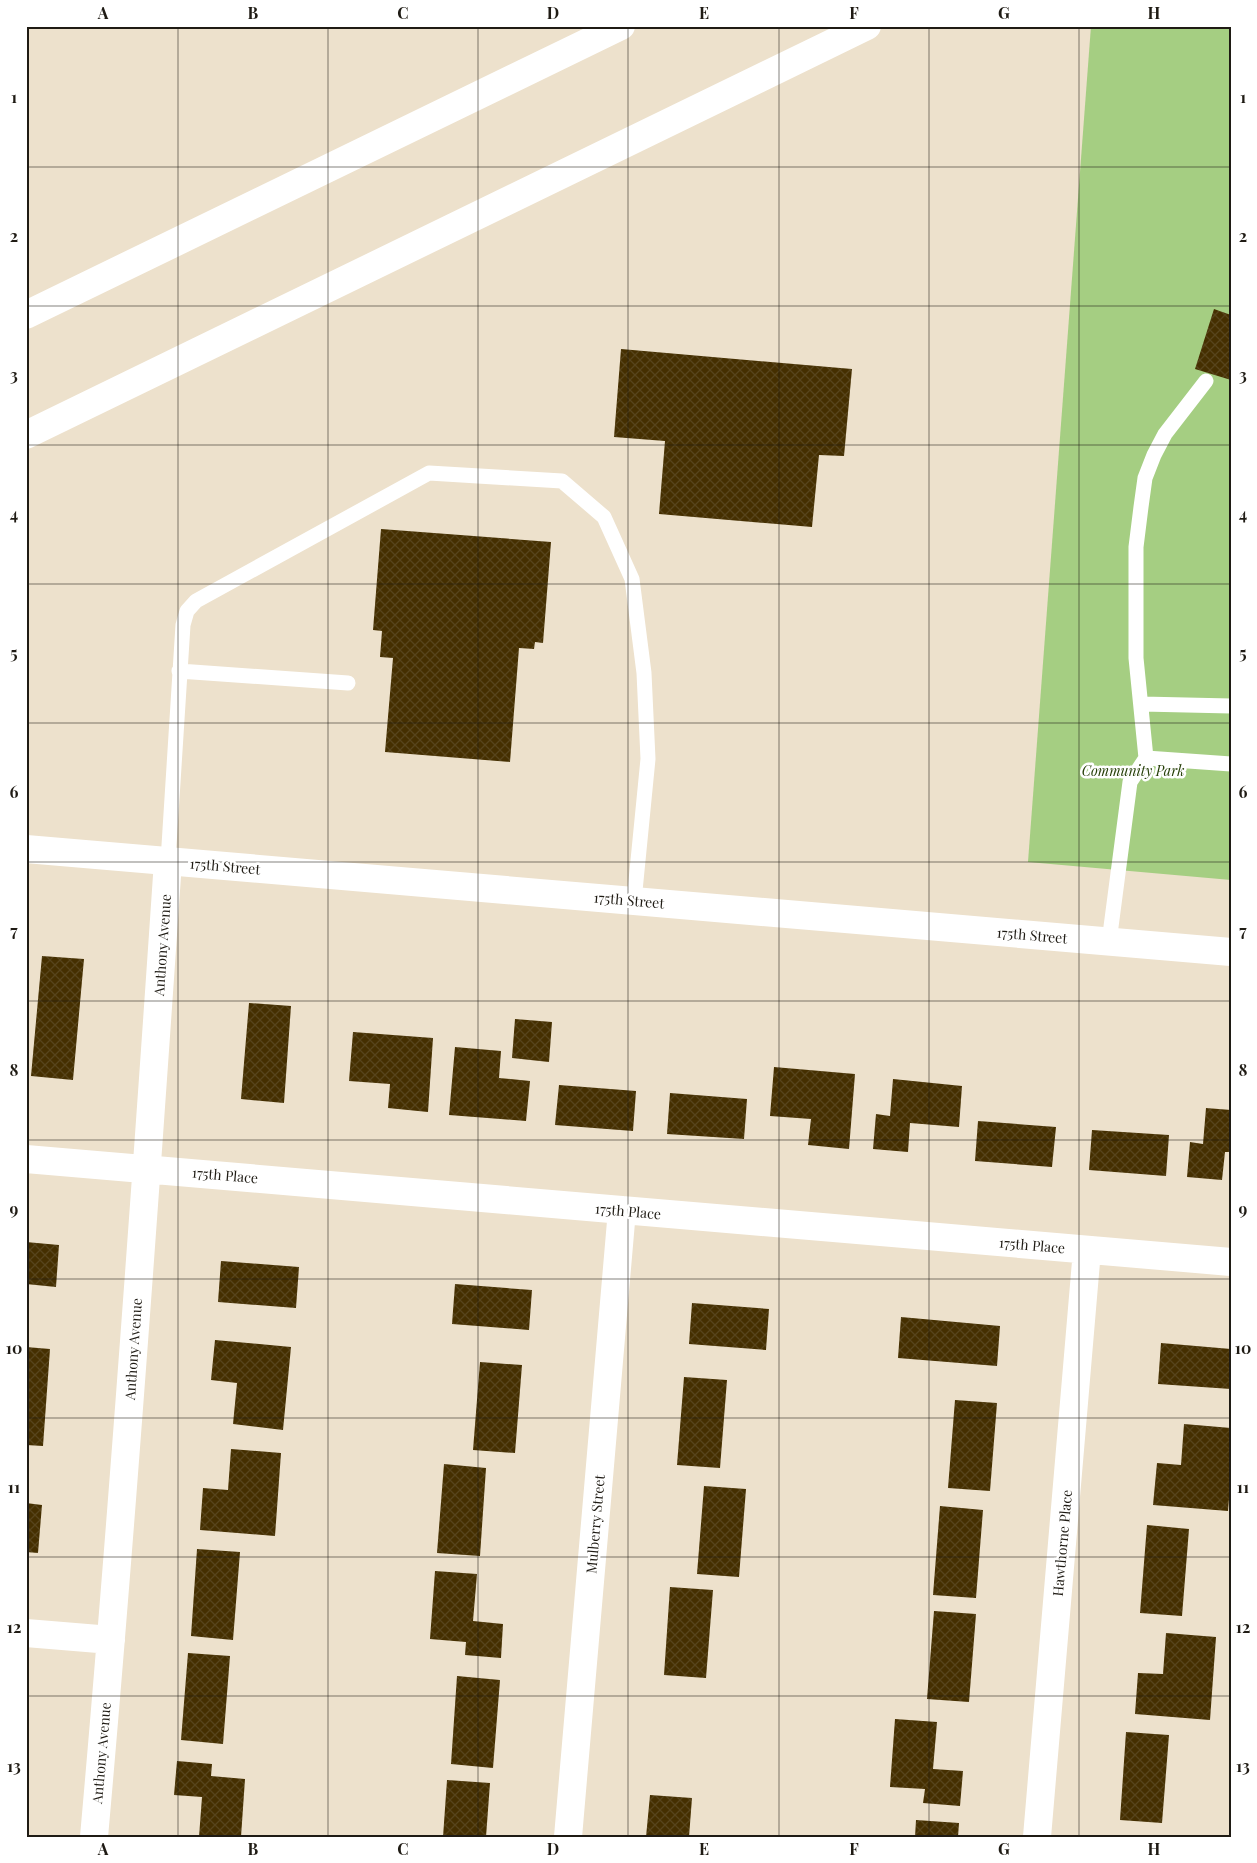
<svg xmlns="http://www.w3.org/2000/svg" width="1257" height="1863" font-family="'Playfair Display',serif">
<defs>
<pattern id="building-cross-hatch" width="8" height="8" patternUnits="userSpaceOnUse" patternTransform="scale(1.25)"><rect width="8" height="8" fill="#452f00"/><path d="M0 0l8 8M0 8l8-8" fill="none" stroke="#57441c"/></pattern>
</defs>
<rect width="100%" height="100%" fill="#ede1cc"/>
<path fill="#a5ce82" d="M1091,26h140v854l-203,-18z"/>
<path fill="url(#building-cross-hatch)" d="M1214,309l17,6v65l-36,-11z
M621,349l231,20 -8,87 -25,-1 -7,72 -153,-13 6,-73 -51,-4z
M381,529l170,13 -8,101 -8,-1 -1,7 -15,-1 -9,114 -125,-10 8,-94 -13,-1 2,-26 -9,-1z
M42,956l42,3 -11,121 -42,-4z
M249,1003l42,3 -7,97 -43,-4z
M515,1019l37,3 -3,40 -37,-4z
M353,1032l80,6 -5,74 -40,-4 2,-24 -41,-3z
M455,1047l46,4 -2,27 31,3 -4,40 -77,-6z
M774,1067l81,7 -6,75 -41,-4 3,-26 -41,-3z
M893,1079l69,7 -3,41 -49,-4 -2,29 -35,-3 3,-35 14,2z
M559,1085l77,6 -3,40 -78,-6z
M670,1093l77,6 -3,40 -77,-5z
M1206,1108l25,2v42h-6l-3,28 -35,-3 3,-35 13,2z
M978,1121l78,6 -4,40 -77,-6z
M1092,1130l77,5 -3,41 -77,-6z
M26,1242l33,3 -3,42 -30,-3z
M221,1261l78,6 -3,41 -78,-6z
M455,1284l77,6 -3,40 -77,-6z
M692,1303l77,6 -3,41 -77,-6z
M901,1317l99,9 -3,40 -99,-8z
M215,1340l76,7 -8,83 -50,-6 4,-41 -26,-3z
M1161,1343l70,6v40l-73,-5z
M26,1347l24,2 -7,97 -17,-1z
M480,1362l42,3 -7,88 -42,-3z
M684,1377l43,3 -7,88 -43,-3z
M955,1400l42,3 -7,88 -42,-3z
M1184,1424l47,4v47l-3,36 -75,-6 4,-42 24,2z
M231,1449l50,4 -6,83 -75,-6 3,-42 25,2z
M444,1464l42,4 -6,88 -43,-3z
M704,1486l42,3 -7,88 -42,-3z
M26,1503l16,2 -4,48 -12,-1z
M940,1506l43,4 -7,88 -43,-3z
M1147,1525l42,4 -7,87 -42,-3z
M197,1549l43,3 -7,88 -42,-4z
M435,1571l42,3 -4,47 30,3 -2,34 -36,-3 1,-13 -36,-3z
M670,1587l43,3 -7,88 -42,-3z
M934,1611l42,3 -7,88 -42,-3z
M1166,1633l50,4 -6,83 -75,-6 3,-41 25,1z
M188,1653l42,3 -7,88 -42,-4z
M457,1676l43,4 -7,88 -42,-4z
M895,1719l42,3 -4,47 30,2 -3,35 -37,-3 2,-14 -35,-2z
M1126,1732l43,3 -7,88 -42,-3z
M177,1761l35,3 -1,12 34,3 -4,58h-42l3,-40 -28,-2z
M447,1780l43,3 -4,54h-43z
M650,1795l42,3 -3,39h-43z
M916,1820l43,3 -1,14h-43z"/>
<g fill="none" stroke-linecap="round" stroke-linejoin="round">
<path stroke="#fff" stroke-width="15" d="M179,671l169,12
M1142,704l89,2
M1146,758l-10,-100v-111l5,-40 4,-29 9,-23 11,-21 41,-53
M168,861l15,-236 4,-14 9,-10 233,-128 133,8 42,36 28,62 12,94 4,86 -14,142
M1109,942l21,-160 16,-24 85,6"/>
<path stroke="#fff" stroke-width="28" d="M26,1159l1205,103
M26,1633l85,7
M94,1837c29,-325 52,-651 74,-976
M568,1837l54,-627
M1037,1837l50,-587"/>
<path stroke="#fff" stroke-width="28" d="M26,849l1205,103"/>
<path stroke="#fff" stroke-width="28" d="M26,315l595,-289
M26,435l841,-409"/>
</g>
<path fill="none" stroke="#1f1b14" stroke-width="1" stroke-opacity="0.55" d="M178,26v1811M328,26v1811M478,26v1811M628,26v1811M779,26v1811M929,26v1811M1079,26v1811M26,167h1205M26,306h1205M26,445h1205M26,584h1205M26,723h1205M26,862h1205M26,1001h1205M26,1140h1205M26,1279h1205M26,1418h1205M26,1557h1205M26,1696h1205"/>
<g text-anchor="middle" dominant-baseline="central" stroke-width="5" stroke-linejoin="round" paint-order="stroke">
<g font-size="14" font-style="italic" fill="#274009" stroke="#fff">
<text x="1133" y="770">Community Park</text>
</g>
<g font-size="14" fill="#1f1b14" stroke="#fff">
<text transform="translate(225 866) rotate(5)">175th Street</text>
<text transform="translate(629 900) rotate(5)">175th Street</text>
<text transform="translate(1032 935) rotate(5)">175th Street</text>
<text transform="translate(162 945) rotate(-86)">Anthony Avenue</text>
<text transform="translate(225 1175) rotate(5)">175th Place</text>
<text transform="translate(628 1211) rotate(5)">175th Place</text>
<text transform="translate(1032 1245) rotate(5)">175th Place</text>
<text transform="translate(133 1349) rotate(-86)">Anthony Avenue</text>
<text transform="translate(595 1524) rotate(-85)">Mulberry Street</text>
<text transform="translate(1062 1543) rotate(-85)">Hawthorne Place</text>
<text transform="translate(101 1753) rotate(-85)">Anthony Avenue</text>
</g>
</g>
<rect width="1257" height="1863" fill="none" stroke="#ffffff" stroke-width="55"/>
<rect x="28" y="28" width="1202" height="1808" fill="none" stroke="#1f1b14" stroke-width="2"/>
<g font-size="16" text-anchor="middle" font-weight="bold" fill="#1f1b14">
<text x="103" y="19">A</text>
<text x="253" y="19">B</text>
<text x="403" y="19">C</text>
<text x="553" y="19">D</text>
<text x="704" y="19">E</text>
<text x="854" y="19">F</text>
<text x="1004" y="19">G</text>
<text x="1154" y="19">H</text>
<text x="14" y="103">1</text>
<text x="1243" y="103">1</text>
<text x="14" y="242">2</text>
<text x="1243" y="242">2</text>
<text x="14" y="381">3</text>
<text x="1243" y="381">3</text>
<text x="14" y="520">4</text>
<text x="1243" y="520">4</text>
<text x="14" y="659">5</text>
<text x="1243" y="659">5</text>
<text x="14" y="798">6</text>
<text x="1243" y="798">6</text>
<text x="14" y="937">7</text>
<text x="1243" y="937">7</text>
<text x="14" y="1076">8</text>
<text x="1243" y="1076">8</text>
<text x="14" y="1215">9</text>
<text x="1243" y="1215">9</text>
<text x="14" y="1354">10</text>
<text x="1243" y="1354">10</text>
<text x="14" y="1493">11</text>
<text x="1243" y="1493">11</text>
<text x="14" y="1633">12</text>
<text x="1243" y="1633">12</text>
<text x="14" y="1772">13</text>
<text x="1243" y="1772">13</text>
<text x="103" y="1855">A</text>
<text x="253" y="1855">B</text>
<text x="403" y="1855">C</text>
<text x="553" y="1855">D</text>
<text x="704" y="1855">E</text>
<text x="854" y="1855">F</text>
<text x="1004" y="1855">G</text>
<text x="1154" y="1855">H</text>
</g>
</svg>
